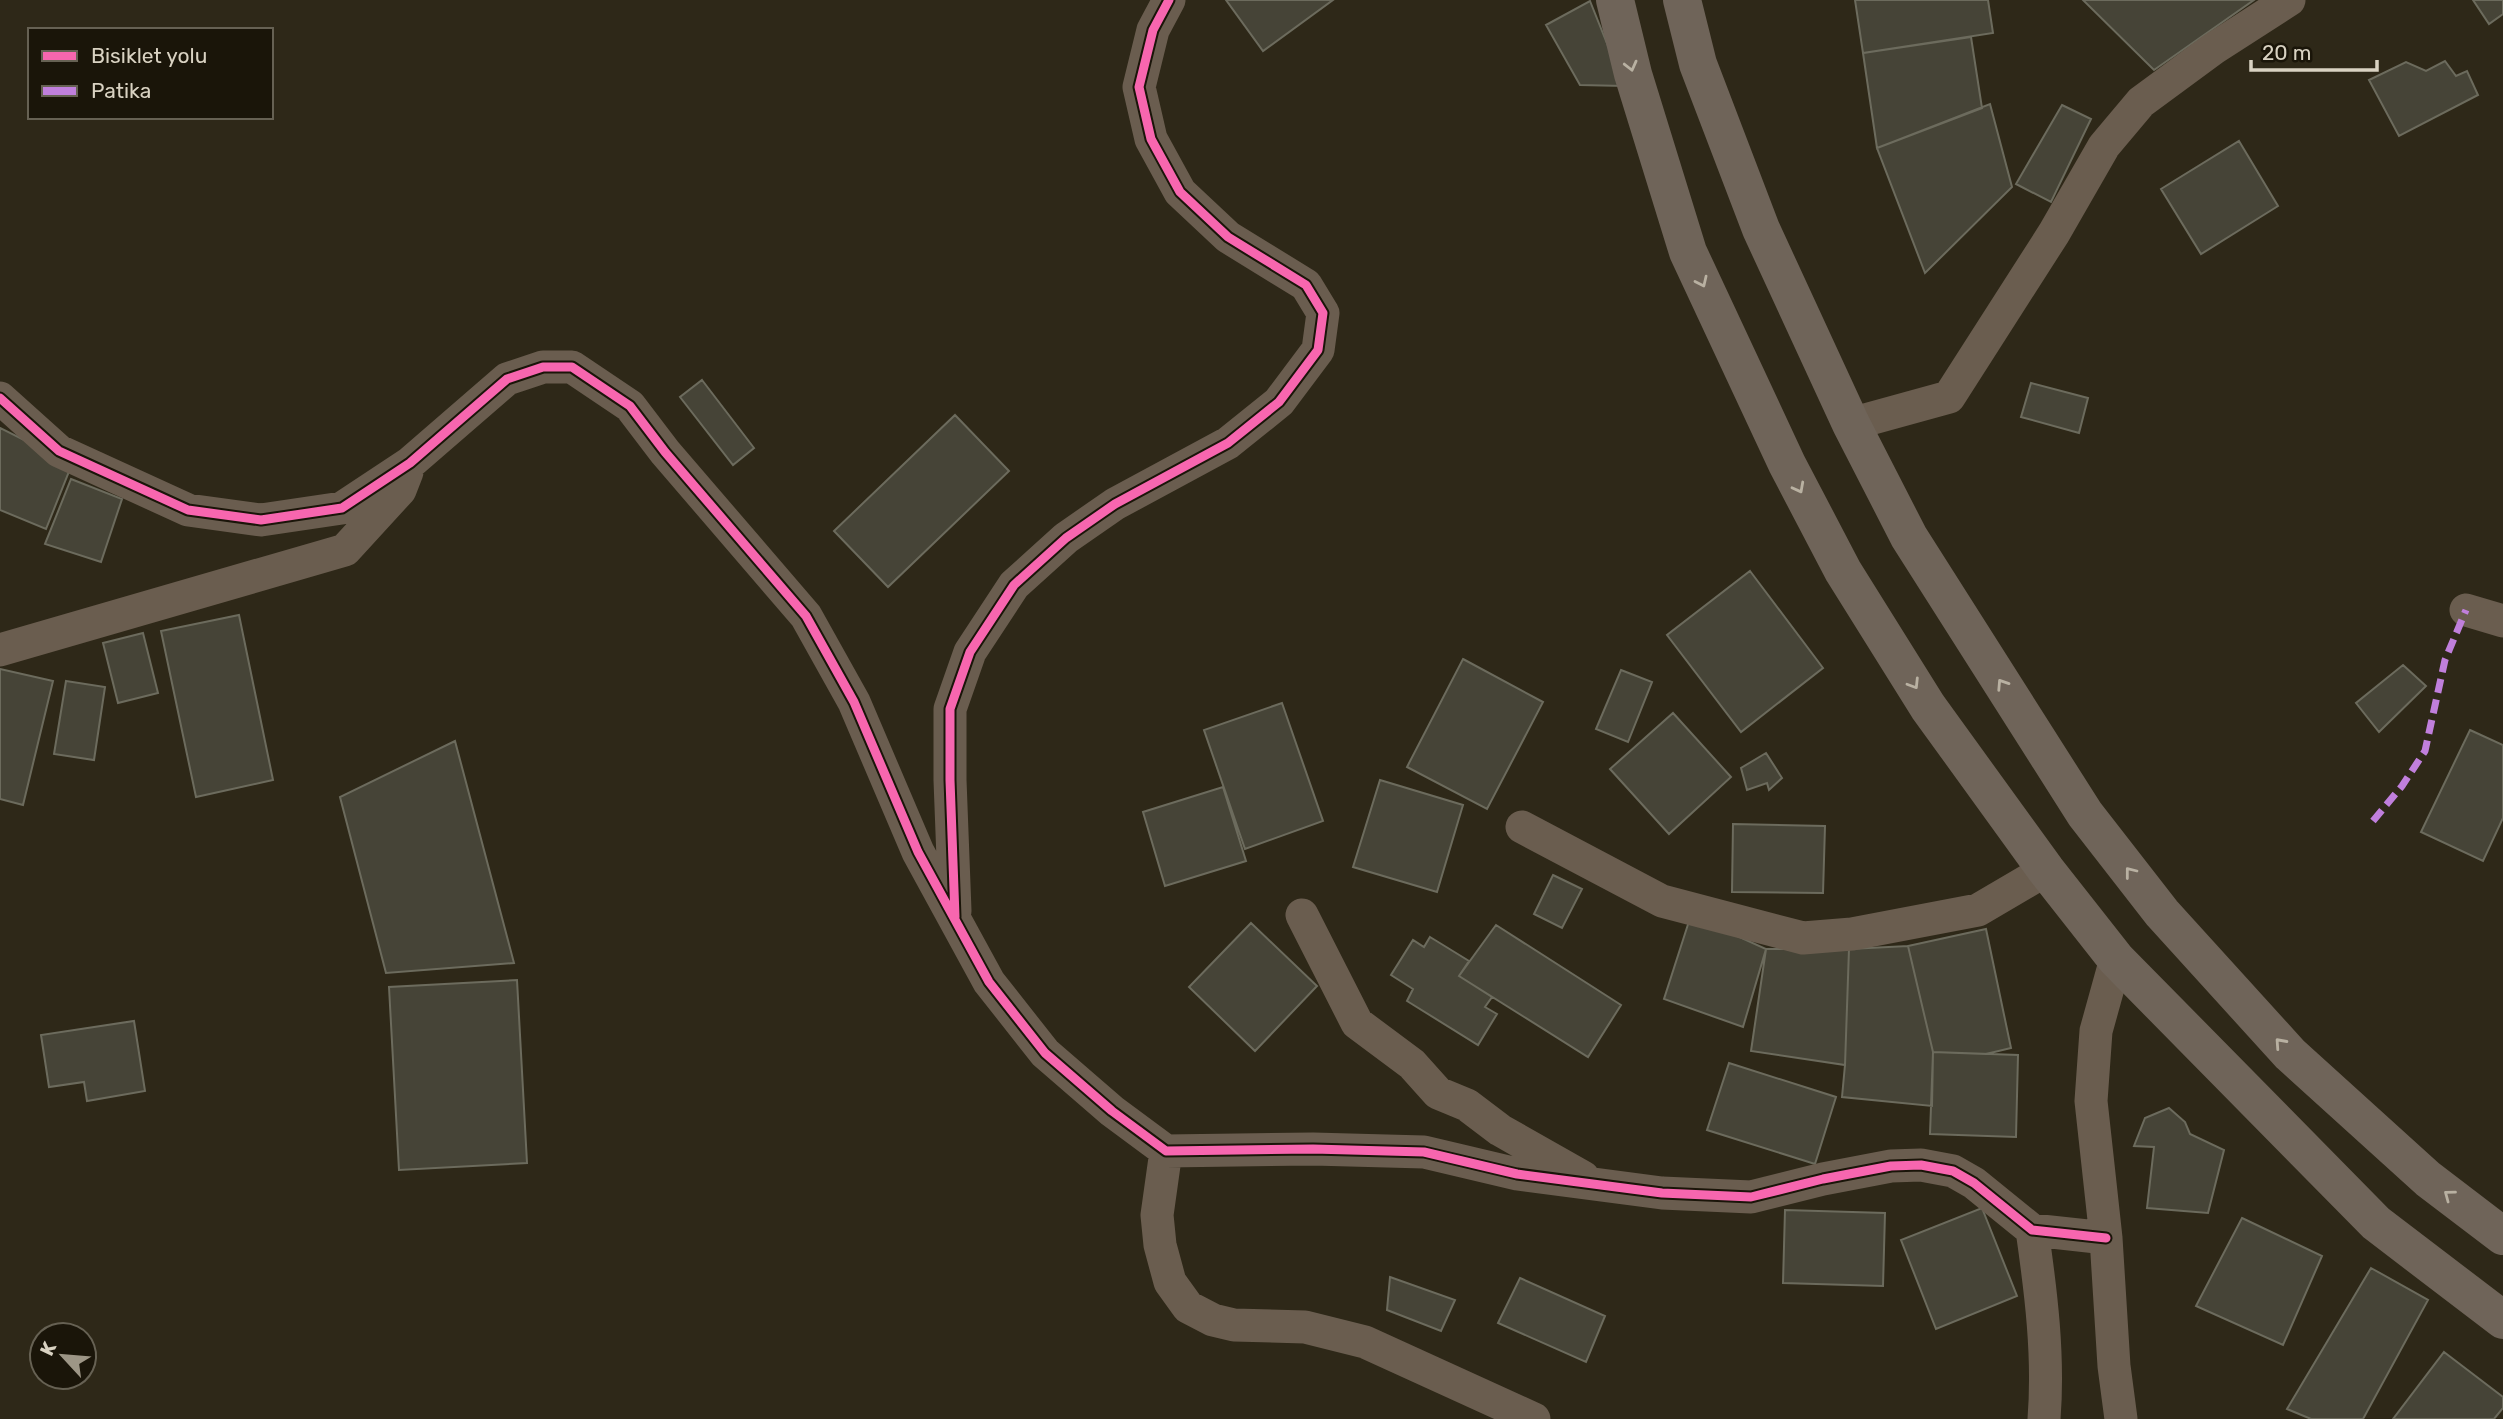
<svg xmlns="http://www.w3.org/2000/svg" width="2503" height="1419" font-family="Rubik,sans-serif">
<rect width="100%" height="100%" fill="#2e2818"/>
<path fill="#464437" stroke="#6c6b5d" stroke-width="2" d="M1226,0h107l-70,51z
M1855,0h133l5,33 -130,20z
M2083,0h171l-100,70z
M2473,0h30v14l-14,10z
M1590,1l34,85 -44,-1 -34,-60z
M1971,37l11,71 -105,40 -14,-95z
M2445,61l11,15 11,-5 11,24 -79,41 -30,-56 37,-18 20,9z
M1990,104l22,83 -87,86 -48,-125z
M2062,105l29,14 -40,83 -35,-18z
M2239,141l39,65 -77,48 -40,-65z
M702,380l52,68 -21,17 -53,-68z
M2031,383l57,15 -9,35 -58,-16z
M955,415l54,56 -121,116 -54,-56z
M0,428l72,36 -26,65 -46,-19z
M71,479l51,20 -21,63 -56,-18z
M1750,571l73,97 -82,64 -74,-97z
M239,615l34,165 -77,17 -35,-166z
M143,633l15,60 -40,10 -15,-60z
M1463,659l80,43 -56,107 -80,-42z
M2403,665l23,21 -47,46 -23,-29z
M0,669l53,12 -30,124 -23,-6z
M1621,670l31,12 -24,60 -32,-13z
M66,681l39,6 -11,73 -40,-6z
M1282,703l41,118 -78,28 -41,-119z
M1673,713l58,64 -62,57 -59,-65z
M2470,730l33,15v73l-20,43 -62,-29z
M455,741l59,222 -128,10 -46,-176z
M1766,753l16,25 -13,12 -2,-7 -20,7 -6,-22z
M1380,780l83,25 -26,87 -84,-25z
M1223,787l23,74 -81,25 -22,-74z
M1733,824l92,2 -2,67 -91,-1z
M1553,875l29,14 -20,39 -28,-14z
M1691,915l75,34 -23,78 -79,-28z
M1251,923l66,63 -62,65 -66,-64z
M1496,925l125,80 -33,52 -129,-81z
M1986,929l25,119 -25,6 -53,-2 -25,-106z
M1430,937l39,24 -10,15 33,21 -7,10 12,7 -19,31 -71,-44 6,-12 -22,-14 22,-35 11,7z
M1908,946l25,106 -1,54 -90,-9 3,-32 4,-116z
M1766,949h83l-4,116 -94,-14z
M517,980l10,183 -128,7 -10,-183z
M134,1021l11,70 -58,10 -3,-19 -35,5 -8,-52z
M1933,1052l85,3 -2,82 -86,-3z
M1729,1063l107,34 -21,67 -108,-34z
M2169,1108l16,14 5,12 34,16 -16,63 -61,-5 7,-61 -20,-1 11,-28z
M1982,1208l35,88 -81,33 -35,-89z
M1785,1210l100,3 -2,73 -100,-3z
M2242,1218l80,38 -39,89 -87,-39z
M2371,1268l57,32 -65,119h-52l-24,-10z
M1390,1277l65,23 -14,31 -54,-21z
M1520,1278l85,38 -19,46 -88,-39z
M2444,1352l59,45v11l-9,11h-101z"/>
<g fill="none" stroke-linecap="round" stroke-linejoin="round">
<path stroke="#6a5d4f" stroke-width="33" d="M0,398l59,53 129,59 73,10 81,-12 68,-45 97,-84 36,-12h29l58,39 35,46 141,164 48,86 64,150 71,130 56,71 67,58 54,40 147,-2 111,3 93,22 145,19 89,4 72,-18 68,-13 30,-1 32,6 21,12 58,47 74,8
M1851,424l98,-27 105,-164 50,-87 37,-44 72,-53 76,-49
M2466,610l37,11
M0,650l345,-100 55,-60 7,-18
M1522,827l140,74 141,37 49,-4 126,-24 68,-40
M955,911l-5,-131v-71l20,-57 44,-67 52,-47 49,-34 113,-61 51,-41 39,-52 5,-37 -17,-28 -78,-48 -48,-45 -29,-53 -12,-52 14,-57 16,-30
M1302,915l55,108 55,41 26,29 29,12 33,25 83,47
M2116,959l-20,72 -5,70 15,137 8,128 7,53
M1166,1151l-9,64 3,30 10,37 18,25 25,13 21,5 71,2 60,15 169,77
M2032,1230c9,62 17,126 12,189"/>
<path stroke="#6f6459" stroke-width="38" d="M1615,0l18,74 55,178 99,212 56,107 85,136 118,163 70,89 260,264 127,97
M1682,0l16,64 63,165 90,195 58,113 176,277 77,99 128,141 138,125 75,57"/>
<path stroke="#c07fdc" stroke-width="7" stroke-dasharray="14 7" stroke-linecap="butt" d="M2373,821l29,-35 23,-35 20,-91 21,-50"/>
<g stroke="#1a1509" stroke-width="13">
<path id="cycleway" d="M0,398l59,53 129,59 73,10 81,-12 68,-45 97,-84 36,-12h29l58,39 35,46 141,164 48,86 64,150 71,130 56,71 67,58 54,40 147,-2 111,3 93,22 145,19 89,4 72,-18 68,-13 30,-1 32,6 21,12 58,47 74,8
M955,917l-5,-137v-71l20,-57 44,-67 52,-47 49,-34 113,-61 51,-41 39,-52 5,-37 -17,-28 -78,-48 -48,-45 -29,-53 -12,-52 14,-57 16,-30"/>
</g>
<use href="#cycleway" stroke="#f766af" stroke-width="9"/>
</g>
<defs><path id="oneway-chevron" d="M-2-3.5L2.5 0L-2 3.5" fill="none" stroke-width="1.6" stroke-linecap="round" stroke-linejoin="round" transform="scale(1.75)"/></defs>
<g stroke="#b9b1a2">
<use href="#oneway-chevron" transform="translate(1631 66) rotate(76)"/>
<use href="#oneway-chevron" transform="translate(1702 282) rotate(65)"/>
<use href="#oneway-chevron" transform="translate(1799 488) rotate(62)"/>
<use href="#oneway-chevron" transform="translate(1914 684) rotate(58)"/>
<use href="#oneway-chevron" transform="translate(2002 684) rotate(-123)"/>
<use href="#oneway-chevron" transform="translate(2130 872) rotate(-128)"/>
<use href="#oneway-chevron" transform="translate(2280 1043) rotate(-132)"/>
<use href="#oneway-chevron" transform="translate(2449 1195) rotate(-143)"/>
</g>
<rect x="28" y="28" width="245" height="91" fill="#1a1509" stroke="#666153" stroke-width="2"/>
<rect x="42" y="51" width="35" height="10" fill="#f766af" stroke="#666153" stroke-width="2"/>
<text x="91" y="63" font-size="21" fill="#d9d2c2">Bisiklet yolu</text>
<rect x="42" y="86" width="35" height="10" fill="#c07fdc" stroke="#666153" stroke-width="2"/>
<text x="91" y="98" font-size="21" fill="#d9d2c2">Patika</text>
<g transform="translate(63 1356) rotate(296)"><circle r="33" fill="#1a1509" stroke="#666153" stroke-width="2"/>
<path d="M0-5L12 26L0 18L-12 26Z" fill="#9d9686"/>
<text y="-10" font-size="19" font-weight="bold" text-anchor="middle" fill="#d9d2c2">K</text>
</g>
<path d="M2251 60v10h126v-10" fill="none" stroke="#d9d2c2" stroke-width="3.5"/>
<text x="2262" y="60" font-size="21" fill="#d9d2c2" stroke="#1a1509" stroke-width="5" paint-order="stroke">20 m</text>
</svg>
